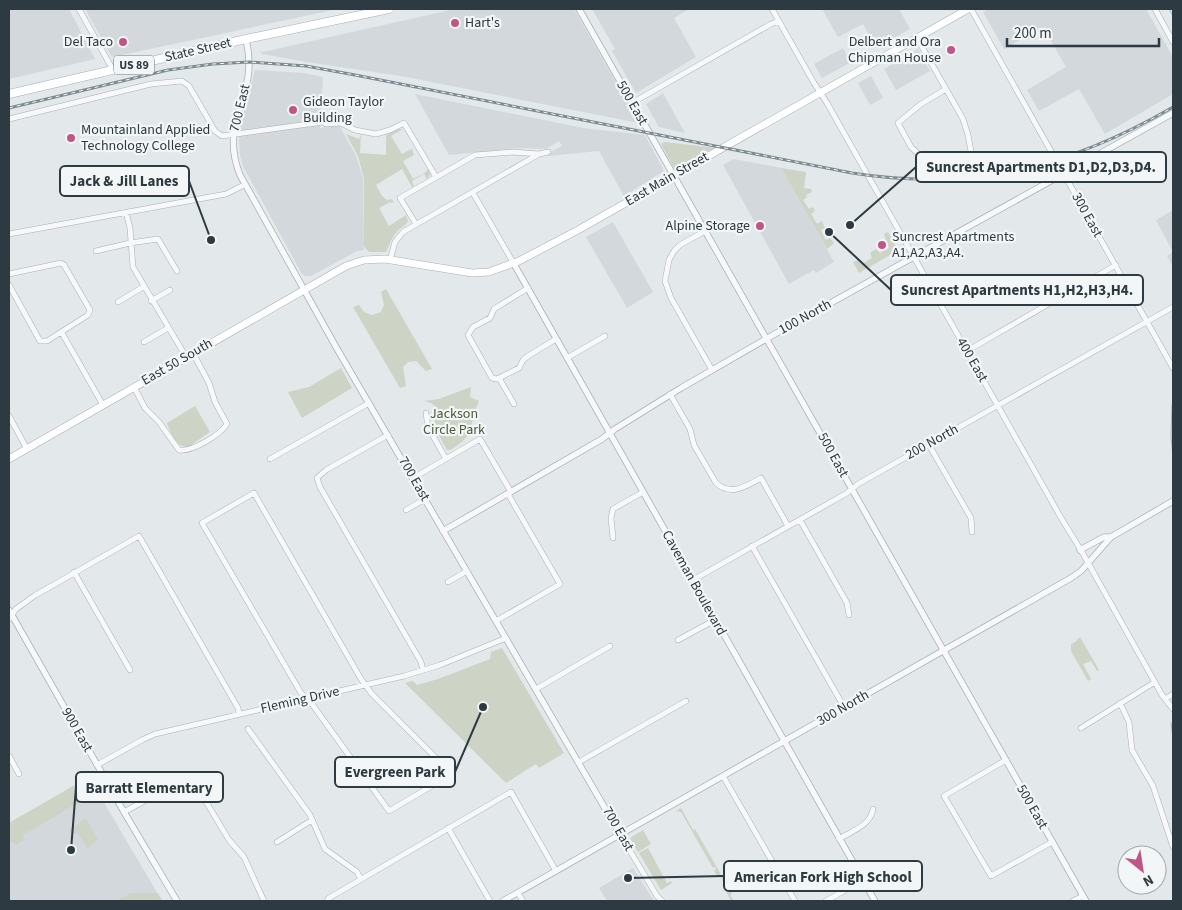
<svg xmlns="http://www.w3.org/2000/svg" width="1182" height="910" font-family="'Source Sans 3',sans-serif">
<rect width="100%" height="100%" fill="#e3e8ea"/>
<path fill="#d2d8dc" d="M9,9h60l26,50 -86,20z
M85,9h253l-226,48z
M455,9h119l65,114 -238,-47 -95,-14 -43,-8 -4,-3 4,1z
M592,9h97l-15,9 22,39 -60,36 -24,-42 3,-2z
M822,9h77l11,20 -34,19 -13,-24 -25,13z
M989,9h157l27,48v37l-68,40 -26,-45 -40,22 -12,-21 39,-23 -23,-40 -39,22 -21,-37z
M843,48l8,14 -29,16 -8,-14z
M918,49l12,22 -34,19 -12,-21z
M255,70l49,3 19,4 -3,51 19,-3 17,31 7,23 1,71 -7,1 -46,25h-6l-3,-2 -59,-108 -3,-11 -1,-17 2,-16z
M871,76l12,22 -13,7 -12,-22z
M663,93l22,40 -26,-6 -13,-23z
M415,94l168,34 62,7 19,36 -40,25 -25,-45 -51,5 -1,-2 15,-8 -3,-5 -13,8 -27,-1 -70,7z
M734,159l47,9 53,94 -18,11 -2,-3 -25,14 -66,-119z
M1173,210v57l-6,-11 6,-4 -17,-32z
M613,222l40,70 -26,16 -41,-71z
M89,777l73,124h-153v-78z
M633,868l21,33h-47l-8,-13z"/>
<path fill="#cdd3c5" d="M399,129h4l-12,7 11,18 13,-7 -3,2 2,6 -11,6 10,18 12,-6 3,-4 2,6 -3,4 -3,-5 -12,7 2,5 -2,1 -10,-18 -26,16 6,11 5,4 5,-1 2,3 -3,1 -1,-1 -11,6 10,18 17,-11 2,6c-3,6 -9,7 -12,12 -5,6 -7,13 -10,19h-17l-4,-4 -1,-3v-66l-6,-23 -12,-22 13,5 2,-5 -1,19 26,2v-20z
M665,142l51,6 -41,22 -14,-26z
M781,168l25,4 -2,16 7,1 1,3 -6,3 1,2 -4,3 6,9 4,-2 2,4 -4,3 6,10 5,-3 3,7 -4,2 5,10 4,-2 4,5 -7,6z
M888,232l9,16v3l-38,22 -6,-11 6,-2 3,4 10,-6 -2,-5 6,-4 4,4 9,-5 -5,-14z
M386,289l46,80 -6,2 -10,-10 -8,1 -5,5 3,19 -6,2 -47,-81 6,-2 5,7 8,3 9,-3 3,-7 -3,-13z
M341,368l11,20 -50,30 -14,-26 21,-5z
M471,387l-1,10 9,4c-11,24 -2,34 -29,49h-3l-14,-25 4,-9 -1,-9 -5,-4 -7,-2 15,-2z
M195,406l15,26 -22,15c-11,1 -18,-15 -21,-24z
M1080,637l19,33 -2,1 -6,-10 -8,3 8,15 -3,2 -17,-30v-7l4,-2z
M502,648l62,105 -25,15 -3,-4 -30,19 -101,-100 8,-2 4,4 21,-6 52,-20 1,-7z
M89,777l9,15 -4,7 -3,-4 -68,40 1,5 -8,5 -7,-5v-17z
M681,808l12,22 2,-1 37,65 -2,1 4,6h-3l-8,-15 2,-1 -5,-9 -2,1 -4,-6 2,-2 -1,-2 -2,1 -32,-56 -5,-1z
M85,819l2,1 11,20 -11,8 -2,-4 -8,-12 -5,2 -3,-4z
M643,830l8,14 -13,8 -8,-14z
M648,848l19,35 4,-2 1,2 -11,7 -22,-37z
M131,893h27l4,8h-45z"/>
<g fill="none" stroke-linecap="round" stroke-linejoin="round">
<path stroke="#a2bfc6" stroke-width="1" d="M1169,9l4,7
M1172,405l-1,31 2,21
M1173,686v-2
M1171,723l2,15"/>
<g stroke="#a9b0b4" stroke-width="6">
<path id="minor" d="M79,9l34,61
M772,9l42,74 13,20 233,413 22,36 80,143 11,14
M971,9l202,359
M1155,9l18,33
M917,38l46,81 5,16 4,22
M632,103l139,-79 8,-3
M9,119l142,-35 31,-3 7,5 26,45 7,5 101,-14 3,2 15,-1 14,7 21,4 14,-4 14,-7 32,54
M922,157l-11,-10 -13,-24 23,-19 25,-15
M473,193l41,71
M126,212l4,16 3,39 53,90
M416,224l-16,-26 75,-43 38,-3 26,2
M705,231l-25,14 -6,6 -5,9 -4,21 6,17 41,72
M9,234l217,-40 18,-9
M96,251l34,-8 28,-4 19,32
M390,260l5,-18 8,-10 136,-78 9,-2
M9,274l52,-11 3,2 26,45 -2,5 -41,26h-7l-31,-56
M528,288l-34,21 -4,9 -17,9 -5,8 24,43 5,1 22,-11 4,-8 5,-4 28,-17
M151,301l19,-11
M118,302l25,-15
M62,333l41,72
M144,342l24,-14
M967,351l149,-86
M567,358l38,-22
M499,378l15,26
M134,387l11,21 14,14 20,28c13,2 41,-15 48,-26l-12,-22 -6,-19 -16,-30
M670,394l20,35 4,16 22,38c15,13 29,4 45,-5l27,48
M426,413l2,14 18,32
M9,416l18,33
M388,435l-62,35 -9,8 3,9 101,175 2,8
M929,445l42,73 1,14
M270,459l99,-56
M413,478l67,-39 31,53
M254,493l107,186 11,15 80,80 -63,37 -77,-107 -11,-11 -99,-170z
M406,510l19,-11
M800,520l47,83 2,12
M613,538l-2,-20 2,-9 30,-17
M752,546l92,161
M74,572l56,98
M693,580l154,-87 11,-9 315,-177
M448,582l19,-11
M9,619l7,-10 18,-13 105,-60 99,172 1,6
M496,621l64,-37 -52,-90
M678,640l37,-20
M536,689l74,-43
M1165,699l8,-5
M1120,703l9,19 3,28 21,36 20,61
M1081,728l74,-46
M248,729l62,86 15,34 32,23 4,7
M9,756l10,18
M1006,760l-62,36 47,80 61,-34
M579,762l107,-61
M97,765l45,-25 13,-6 249,-58 36,-11 66,-27
M723,776l72,125
M124,812l44,-24 16,-1 11,4 10,9 24,40 15,17 20,44
M448,828l42,73
M620,834l37,62 5,5
M839,839c13,-8 32,-14 34,-30
M277,842l35,-22
M518,893l5,8
M327,901l2,-3 182,-106 45,79
M826,901l37,-21
M1073,901l10,-5"/>
</g>
<g stroke="#a9b0b4" stroke-width="7">
<path id="tertiary" d="M579,9c169,297 338,595 507,892
M246,39c3,13 4,25 2,38 -7,39 -24,57 -8,98l96,172 284,487
M514,264l361,637
M443,531l159,-92 13,-10 66,-41 92,-53 400,-222
M1080,550l24,-13h7
M9,610l115,202 53,89
M503,901l568,-323 10,-7 30,-34 62,-36"/>
</g>
<g stroke="#a9b0b4" stroke-width="8">
<path id="secondary" d="M9,459l337,-193 18,-6 21,-1 87,14 17,-1 30,-11 59,-31 390,-221"/>
</g>
<g stroke="#a4b0b5" stroke-width="9">
<path id="primary" d="M9,94l237,-55 143,-30"/>
</g>
<use href="#minor" stroke="#f6f8f9" stroke-width="5"/>
<use href="#tertiary" stroke="#f6f8f9" stroke-width="5.5"/>
<use href="#secondary" stroke="#fff" stroke-width="7"/>
<use href="#primary" stroke="#fff" stroke-width="8"/>
<g stroke="#7e8c92" stroke-width="3">
<path id="rail" d="M9,108l159,-38 45,-6 36,-2 29,2 28,2 49,9 497,98c120,19 218,-6 321,-66"/>
</g>
<use href="#rail" stroke="#f3f6f7" stroke-width="1" stroke-dasharray="4" stroke-linecap="butt"/>
</g>
<g fill="#c25587" stroke="#f3f6f7" stroke-width="2">
<circle cx="455" cy="23" r="5"/>
<circle cx="123" cy="42" r="5"/>
<circle cx="951" cy="50" r="5"/>
<circle cx="293" cy="110" r="5"/>
<circle cx="71" cy="138" r="5"/>
<circle cx="760" cy="226" r="5"/>
<circle cx="882" cy="245" r="5"/>
</g>
<g text-anchor="middle" dominant-baseline="central" stroke-width="4.5" stroke-linejoin="round" paint-order="stroke">
<rect fill="#f3f6f7" stroke="#687278" stroke-width="1" x="114" y="55.5" width="40" height="19" rx="4"/>
<g font-size="12" font-weight="bold" fill="#2d3a41">
<text x="134" y="65">US 89</text>
</g>
<g font-size="14" fill="#2d3a41" stroke="#f3f6f7" text-anchor="start">
<text x="465" y="23">Hart's</text>
<text x="113" y="42" text-anchor="end">Del Taco</text>
<text x="941" y="42" text-anchor="end">Delbert and Ora<tspan x="941" dy="16">Chipman House</tspan></text>
<text x="303" y="102">Gideon Taylor<tspan x="303" dy="16">Building</tspan></text>
<text x="81" y="130">Mountainland Applied<tspan x="81" dy="16">Technology College</tspan></text>
<text x="750" y="226" text-anchor="end">Alpine Storage</text>
<text x="892" y="237">Suncrest Apartments<tspan x="892" dy="16">A1,A2,A3,A4.</tspan></text>
</g>
<g font-size="14" fill="#2d3a41" stroke="#f3f6f7">
<text transform="translate(198 50) rotate(-13)">State Street</text>
<text transform="translate(632 103) rotate(60)">500 East</text>
<text transform="translate(240 108) rotate(-76)">700 East</text>
<text transform="translate(667 179) rotate(-30)">East Main Street</text>
<text transform="translate(1087 215) rotate(61)">300 East</text>
<text transform="translate(805 317) rotate(-29)">100 North</text>
<text transform="translate(972 360) rotate(60)">400 East</text>
<text transform="translate(177 362) rotate(-30)">East 50 South</text>
<text transform="translate(932 442) rotate(-29)">200 North</text>
<text transform="translate(833 455) rotate(61)">500 East</text>
<text transform="translate(414 479) rotate(60)">700 East</text>
<text transform="translate(694 583) rotate(61)">Caveman Boulevard</text>
<text transform="translate(300 700) rotate(-13)">Fleming Drive</text>
<text transform="translate(843 708) rotate(-30)">300 North</text>
<text transform="translate(77 730) rotate(60)">900 East</text>
<text transform="translate(1032 807) rotate(60)">500 East</text>
<text transform="translate(618 829) rotate(60)">700 East</text>
</g>
<g font-size="14" fill="#4b5b3b" stroke="#f3f6f7">
<text x="454" y="414">Jackson<tspan x="454" dy="16">Circle Park</tspan></text>
</g>
</g>
<path fill="none" stroke="#2d3a41" stroke-width="2" d="M850 225L916 167M211 240L189 181M829 232L891 290M483 707L455 772M71 850L76 787M628 878L724 876"/>
<g fill="#2d3a41" stroke="#f3f6f7" stroke-width="2">
<circle cx="850" cy="225" r="5"/>
<circle cx="211" cy="240" r="5"/>
<circle cx="829" cy="232" r="5"/>
<circle cx="483" cy="707" r="5"/>
<circle cx="71" cy="850" r="5"/>
<circle cx="628" cy="878" r="5"/>
</g>
<g fill="#f3f6f7" stroke="#2d3a41" stroke-width="2">
<rect x="916" y="152" width="250" height="30" rx="5"/>
<rect x="60" y="166" width="129" height="30" rx="5"/>
<rect x="891" y="275" width="252" height="30" rx="5"/>
<rect x="335" y="757" width="120" height="30" rx="5"/>
<rect x="76" y="772" width="147" height="30" rx="5"/>
<rect x="724" y="861" width="198" height="30" rx="5"/>
</g>
<g font-size="15" text-anchor="middle" font-weight="bold" fill="#2d3a41">
<text x="1041" y="172">Suncrest Apartments D1,D2,D3,D4.</text>
<text x="124" y="186">Jack &amp; Jill Lanes</text>
<text x="1017" y="295">Suncrest Apartments H1,H2,H3,H4.</text>
<text x="395" y="777">Evergreen Park</text>
<text x="149" y="793">Barratt Elementary</text>
<text x="823" y="882">American Fork High School</text>
</g>
<rect width="1182" height="910" fill="none" stroke="#2d3a41" stroke-width="20"/>
<g transform="translate(1142 870) rotate(150)"><circle r="24" fill="#f3f6f7" stroke="#a4abae"/>
<path d="M0-4L9 19L0 12L-9 19Z" fill="#c25587"/>
<text y="-8" font-size="14" font-weight="bold" text-anchor="middle" fill="#2d3a41">N</text>
</g>
<path d="M1007 38v8h152v-8" fill="none" stroke="#2d3a41" stroke-width="2.5"/>
<text x="1014" y="38" font-size="15" fill="#2d3a41" stroke="#f3f6f7" stroke-width="4" paint-order="stroke">200 m</text>
</svg>
